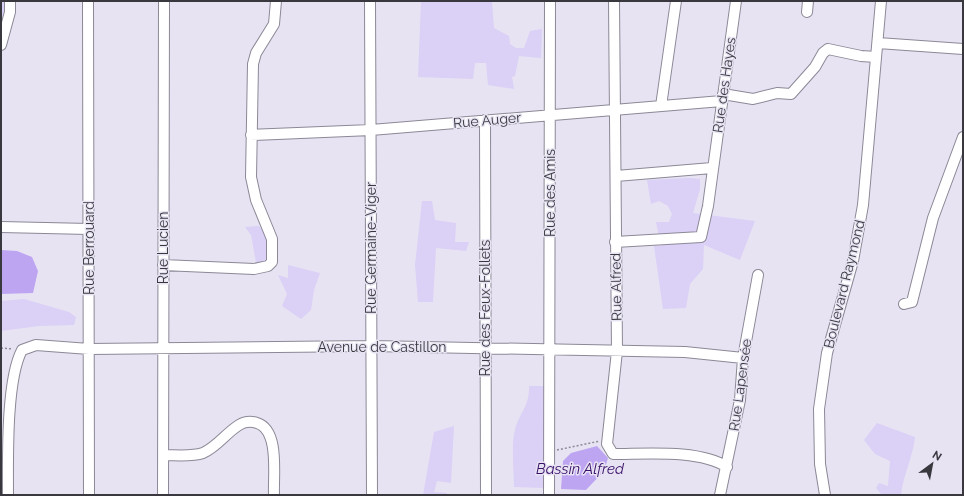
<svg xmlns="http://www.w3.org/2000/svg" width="964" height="496" font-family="Raleway,sans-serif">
<rect width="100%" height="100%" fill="#e7e3f3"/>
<path fill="#dbd0f6" d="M1,1h5l-5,24z
M421,1h71l2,27 15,8 1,8 6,4h8l6,-17 12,-2 -1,29 -22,-2 -4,20 -3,1 2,12 -26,-4 -2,-22h-11l-2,16 -55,-2z
M690,178l10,1v10l-7,24 62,8 -15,39 -36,-15 -1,24 -13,15 -4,24 -23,1 -9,-63h7l-5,-24h13l3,-8 -4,-8 -9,-5 -8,3 -4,-24z
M422,201h10l3,19 21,3 -1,19h14l-3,9 -30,-3 -3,54h-15l-3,-37z
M259,226l8,9 4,26 -15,1 -5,-27 -6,-8z
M288,265l32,8 -6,17 -3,20 -10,9 -19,-13 5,-12 -9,-19 10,3z
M24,299l45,13 7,5 -2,8 -35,1 -38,5v-30z
M529,386h15v102l-30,-1c0,-15 -3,-44 1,-57 4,-17 15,-24 14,-44z
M877,423l38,14c-2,20 -12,38 -14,58h-19l-6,-7 3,-5 9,3 2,-25 -15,-7 -11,-14z
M454,426l-3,57 -14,-2 -3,11 13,1 -1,2h-23l11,-63z"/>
<path fill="#bda5f1" d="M1,250l16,1 15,6 6,14 -5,22 -32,1z
M597,446l11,12 -4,13 -18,19 -25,-1 2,-28 8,-8z"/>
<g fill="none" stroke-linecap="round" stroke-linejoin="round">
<g stroke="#8c8896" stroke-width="12">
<path id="minor" d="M88,1l1,494
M370,1l2,494
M614,1l3,350 -10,93 6,10c33,0 86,-5 114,13
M807,12l1,-11
M878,43l85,6
M1,45l9,-33v-11
M723,94l30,5 24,-6 14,1 24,-27 8,-14 5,-4 33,7 15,1
M661,106l15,-105
M485,120l1,375
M251,135l120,-5 351,-29
M616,176l96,-8
M1,227l88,2
M615,242l86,-5 7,-31 28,-205
M163,265l91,4 14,-3 4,-4v-23l-16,-39 -5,-23 2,-113 3,-11 18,-29 2,-23
M904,304l8,-2 21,-84 30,-81
M163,455c13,0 28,2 40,-2 14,-6 23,-20 36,-28 5,-3 12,-4 18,-2 23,7 16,53 17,72
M8,495c0,-36 -2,-115 14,-145l14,-5 53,4 282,-3 314,6 58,6
M163,495l1,-494
M549,495l1,-494
M720,495l20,-95 3,-42 15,-83
M825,495l-5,-31 -1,-55 8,-56 26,-92 10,-56 18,-204"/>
</g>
<path stroke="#8e8b96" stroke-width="1.5" stroke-dasharray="2 2" stroke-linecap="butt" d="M1,348l12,1
M557,450l43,-9"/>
<use href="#minor" stroke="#fff" stroke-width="10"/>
</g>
<g text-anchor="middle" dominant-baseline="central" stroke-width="3" stroke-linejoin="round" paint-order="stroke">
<g font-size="14" fill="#39383e" stroke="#e7e3f3">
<text transform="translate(724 85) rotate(-82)">Rue des Hayes</text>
<text transform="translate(487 120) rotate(-5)">Rue Auger</text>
<text transform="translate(550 193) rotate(-90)">Rue des Amis</text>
<text transform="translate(89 248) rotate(-90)">Rue Berrouard</text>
<text transform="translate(163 248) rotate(-90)">Rue Lucien</text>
<text transform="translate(371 248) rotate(-90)">Rue Germaine-Viger</text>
<text transform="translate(844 284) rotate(-76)">Boulevard Raymond</text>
<text transform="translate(616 287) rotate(-91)">Rue Alfred</text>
<text transform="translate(485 308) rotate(-90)">Rue des Feux-Follets</text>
<text x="382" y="347">Avenue de Castillon</text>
<text transform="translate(740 385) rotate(-82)">Rue Lapensée</text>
</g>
<g font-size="15" font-style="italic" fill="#390f68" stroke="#e7e3f3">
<text x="580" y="469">Bassin Alfred</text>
</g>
</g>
<rect width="964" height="496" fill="none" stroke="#39383e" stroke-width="4"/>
<g transform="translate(932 464) rotate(32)" stroke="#e7e3f3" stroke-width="3" paint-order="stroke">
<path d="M0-3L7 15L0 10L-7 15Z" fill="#39383e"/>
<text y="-6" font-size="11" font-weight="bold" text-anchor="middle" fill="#39383e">N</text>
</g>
</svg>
